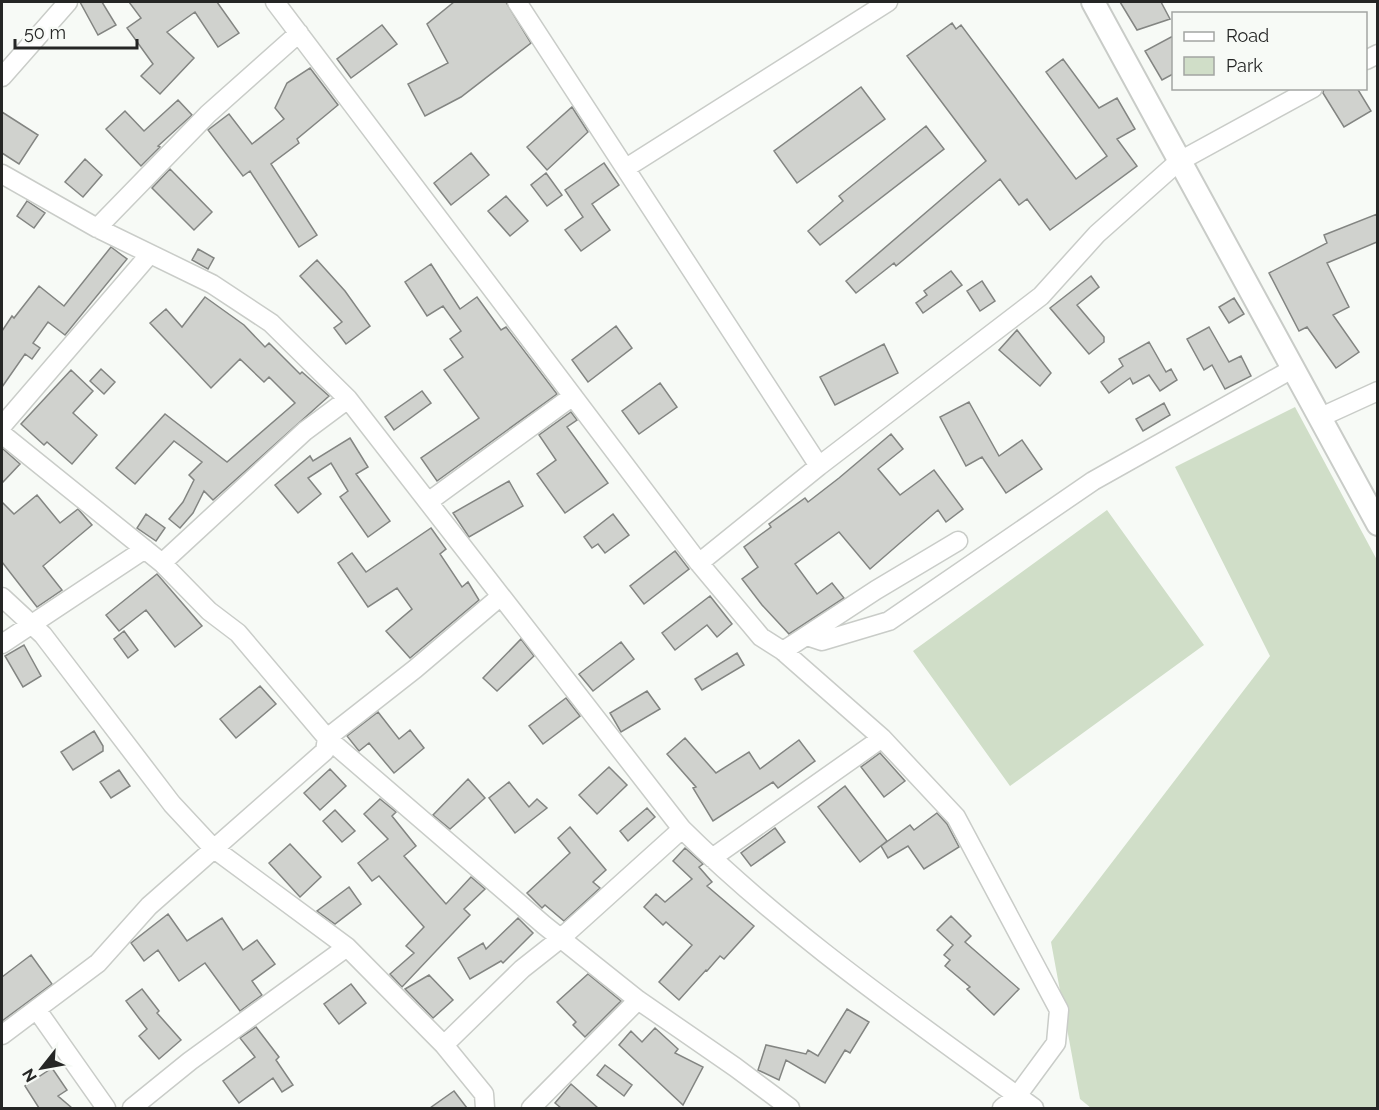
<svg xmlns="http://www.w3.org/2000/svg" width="1379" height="1110" font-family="Raleway,sans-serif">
<rect width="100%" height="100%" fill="#f7faf6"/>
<path fill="#d0dec8" d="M1295,407l82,153v548h-286l-11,-9 -29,-157 219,-286 -95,-189z
M1107,510l97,135 -194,141 -97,-135z"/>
<path fill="#d0d2ce" stroke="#838582" stroke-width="1.5" d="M80,2h22l14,23 -18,10z
M129,2h88l22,31 -21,14 -23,-35 -28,20 27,26 -34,36 -19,-18 12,-12 -26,-36 14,-10z
M454,2h52l25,41 -70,54 -36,19 -17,-32 40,-21 -21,-39z
M1120,2h41l9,17 -33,11z
M952,23l4,6 5,-4 115,154 31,-23 -61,-84 17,-13 36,49 18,-10 18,31 -18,10 20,27 -87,64 -23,-31 -8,6 -19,-26 -104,87 -2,-3 -38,30 -10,-12 140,-120 -79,-105z
M382,25l15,19 -46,34 -14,-19z
M1173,36v38l-11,6 -17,-29z
M310,68l28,37 -41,34 2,4 -28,21 46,71 -18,12 -49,-76 -7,5 -35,-46 21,-16 23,30 32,-25 -9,-11 12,-25z
M861,87l24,32 -88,64 -23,-32z
M1324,88h33l14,23 -27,16 -21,-34z
M178,100l14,15 -34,31 2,1 -19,19 -35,-37 19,-18 19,20z
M572,107l16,25 -41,38 -20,-23z
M2,112l36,23 -19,29 -17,-11z
M926,126l18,23 -124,96 -12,-14 35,-30 -4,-5z
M471,153l18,22 -38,30 -17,-22z
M85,159l17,16 -19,22 -18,-15z
M604,163l15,22 -27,19 18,26 -29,21 -16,-21 18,-13 -18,-27z
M170,169l42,43 -18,18 -42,-42z
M546,173l16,22 -15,11 -16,-21z
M506,196l22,25 -18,15 -22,-25z
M27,201l18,12 -11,15 -17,-12z
M1377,214v28l-50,21 22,44 -16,8 26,37 -23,16 -29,-41 -8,4 -30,-58 58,-30 -3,-8z
M111,247l16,12 -62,76 -17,-13 -15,21 7,5 -8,11 -7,-5 -23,33v-56l10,-15 2,2 25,-32 25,20z
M198,249l16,9 -6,11 -16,-9z
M317,260l28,31 25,35 -24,18 -12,-16 8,-6 -42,-46z
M431,264l29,45 17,-12 24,33 5,-3 51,67 -120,87 -16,-23 58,-40 -35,-48 19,-13 -13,-18 11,-8 -18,-25 -16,10 -22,-34z
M951,271l11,14 -39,28 -7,-10 11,-8 -3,-4z
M1091,276l8,11 -22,18 27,32v5l-15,12 -39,-46z
M982,281l13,20 -15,10 -13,-20z
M205,297l39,28 21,22 4,-4 31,31 2,-2 27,24 -116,104 -9,-9 -11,22 -13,15 -11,-9 14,-17 11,-22 -5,-5 13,-13 -28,-21 -39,43 -19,-16 49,-54 62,48 68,-59 -26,-26 -5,5 -24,-23 -29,29 -61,-65 16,-14 16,18z
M1234,298l10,16 -15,9 -10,-16z
M616,326l16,22 -44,34 -16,-22z
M1209,327l20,35 12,-6 10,20 -26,13 -13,-24 -8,5 -17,-31z
M1017,330l34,43 -11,13 -41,-36z
M1149,342l17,30 5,-3 6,11 -17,11 -11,-16 -16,9 -3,-6 -21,15 -8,-11 22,-16 -4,-7z
M884,344l14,29 -63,32 -15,-28z
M101,369l14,13 -11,12 -14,-13z
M71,370l22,21 -20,22 24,22 -25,29 -25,-22 -3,3 -23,-21z
M660,383l17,24 -38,27 -17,-23z
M422,391l9,12 -37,27 -9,-13z
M969,402l30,54 23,-16 20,29 -36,24 -24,-36 -16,9 -26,-49z
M1164,403l6,12 -27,16 -7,-12z
M571,412l6,8 -10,7 41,56 -43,30 -28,-39 19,-14 -17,-25z
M891,434l12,15 -25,20 22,26 34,-25 29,39 -17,13 -8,-12 -68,59 -31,-37 -44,32 22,30 15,-11 12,15 -55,36 -27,-29 -20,-26 16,-12 -14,-20 27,-20 -2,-3 36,-26 3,4 31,-24z
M350,438l18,29 -12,7 34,47 -22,16 -28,-40 8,-6 -17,-28 -23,15 13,16 -23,19 -23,-28 35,-29 3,5z
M2,448l18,16 -18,19z
M509,481l14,25 -54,31 -16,-24z
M37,495l23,28 18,-14 14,16 -49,41 19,24 -25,17 -35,-45v-60l12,12z
M146,514l19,14 -9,13 -19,-13z
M613,514l16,21 -24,18 -7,-9 -6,4 -8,-11z
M431,528l15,21 -6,5 22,33 6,-5 11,18 -69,58 -24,-27 26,-22 -15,-21 -29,19 -30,-44 14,-10 14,19z
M675,551l14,18 -45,35 -14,-18z
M157,574l45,52 -27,21 -29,-37 -27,21 -13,-16z
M710,596l22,28 -15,13 -10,-12 -32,25 -13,-17z
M124,631l14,19 -10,8 -14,-19z
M521,639l13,17 -37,35 -14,-13z
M621,642l13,17 -41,32 -14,-17z
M24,645l17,31 -18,11 -18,-31z
M737,653l7,12 -42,25 -7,-11z
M260,686l16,18 -40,34 -16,-19z
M647,691l13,18 -39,23 -11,-19z
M566,698l14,18 -37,28 -14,-18z
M378,712l21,27 11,-9 14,18 -30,25 -25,-30 -10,8 -12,-15z
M94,731l9,15v5l-30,19 -12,-18z
M685,738l31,35 33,-21 11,17 39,-29 16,21 -37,27 -5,-6 -60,39 -20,-33 3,-1 -29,-33z
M880,753l25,28 -21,16 -23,-30z
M609,767l18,18 -30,29 -18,-19z
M330,769l16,17 -26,24 -16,-17z
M119,770l11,16 -19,12 -11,-16z
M468,779l17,19 -35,31 -17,-14z
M509,782l20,25 8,-8 10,9 -32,25 -26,-35z
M845,786l42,55 -27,21 -42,-55z
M380,799l16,13 -4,4 24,30 -12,10 42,48 25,-27 14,12 -21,20 6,6 -68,72 -12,-13 24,-21 -8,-7 18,-19 -45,-51 -7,5 -14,-18 30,-24 -24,-25z
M647,808l8,9 -27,24 -8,-10z
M335,810l20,21 -13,11 -19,-21z
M937,813l10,11 12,23 -35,22 -16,-23 -20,12 -7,-12 29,-21 4,5z
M570,827l36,43 -13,12 7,6 -36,33 -19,-16 -3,3 -15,-15 43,-40 -12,-15z
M775,828l10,14 -34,24 -10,-13z
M290,844l31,33 -21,20 -31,-34z
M685,848l18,16 -4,3 13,15 -5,4 47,40 -30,33 -4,-3 -13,15 -1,-1 -27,30 -20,-18 33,-37 -26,-23 -3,3 -19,-18 12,-13 9,8 27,-23 -19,-18z
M349,887l12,17 -26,20 -18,-13z
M168,914l19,27 35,-23 21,32 14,-10 18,24 -23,17 10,14 -22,16 -35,-48 -26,18 -21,-31 -14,11 -13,-18z
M951,916l20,20 -6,6 54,47 -25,26 -27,-26 3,-2 -25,-21 5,-6 -6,-5 9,-10 -16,-15z
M518,918l15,15 -30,30 -2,-2 -31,18 -12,-21 25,-15 3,6z
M31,955l21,29 -50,37v-44z
M588,974l33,27 -36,36 -12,-12 3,-3 -19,-20z
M429,975l24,25 -20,18 -28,-29z
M351,984l15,19 -27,21 -15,-20z
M142,989l17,22 -2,2 24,27 -22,19 -20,-23 8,-7 -21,-28z
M847,1009l22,13 -19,31 -5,-3 -20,33 -39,-23 -7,20 -21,-10 8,-25 40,9 2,-4 10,6z
M256,1027l23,30 -3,3 17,25 -11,7 -9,-14 -34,25 -16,-22 32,-24 -15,-19z
M655,1028l23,21 -3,4 28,14 -20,38 -64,-60 12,-14 11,11z
M605,1065l27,20 -8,11 -27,-21z
M52,1068l15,22 -9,6 14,12h-33l-14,-22z
M571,1084l27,24h-37l-6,-5z
M454,1091l13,17h-37z"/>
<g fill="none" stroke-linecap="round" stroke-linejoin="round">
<g stroke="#c9ccc8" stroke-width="21">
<path id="minor" d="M275,2l424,561 62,74 22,14 99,87 74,79 103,193 -3,33 -39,53 -15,12
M517,2l302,464
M1366,60l12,-6
M2,77l66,-75
M626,168l262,-166
M2,174l95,54 115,56 59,39 77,76 334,430c106,105 232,191 352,279
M97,228l111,-114 91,-81
M1321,417l57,-26
M2,426l148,-172
M2,434l160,129 47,48 29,22 89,105 217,187 94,75 97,67 55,41
M428,502l145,-106
M162,563l143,-132 43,-32
M699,563l120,-97 222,-170 56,-62 81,-72 135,-74
M2,597l41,38 129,169 41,44 134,99 97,98 40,49 1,14
M807,636l15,5 67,-20 204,-140 201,-113
M2,644l143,-95
M783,651l93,-61 82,-49
M712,858l170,-120
M37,1010l69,98
M2,1035l96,-72 51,-57 176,-155 2,-13 88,-69 86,-73
M444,1045l78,-76 38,-30 122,-110
M132,1108l58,-47 157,-114
M531,1108l107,-108"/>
</g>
<g stroke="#c9ccc8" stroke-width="26">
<path id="tertiary" d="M1093,2l285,522"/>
</g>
<use href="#minor" stroke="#fff" stroke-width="18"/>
<use href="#tertiary" stroke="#fff" stroke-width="22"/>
</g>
<rect width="1379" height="1110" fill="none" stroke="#252625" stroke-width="6"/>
<rect x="1172" y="12" width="195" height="78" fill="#f7faf6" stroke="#a3a5a2" stroke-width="1.5"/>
<rect x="1184" y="32" width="30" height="9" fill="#ffffff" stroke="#a3a5a2" stroke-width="1.5"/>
<text x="1226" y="42" font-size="18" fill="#252625">Road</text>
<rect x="1184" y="57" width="30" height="18" fill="#d0dec8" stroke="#a3a5a2" stroke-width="1.5"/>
<text x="1226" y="72" font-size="18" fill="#252625">Park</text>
<g transform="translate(42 1068) rotate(239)" stroke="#f7faf6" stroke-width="4.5" paint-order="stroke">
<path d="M0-4.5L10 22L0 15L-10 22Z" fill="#252625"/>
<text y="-9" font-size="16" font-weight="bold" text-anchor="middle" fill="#252625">N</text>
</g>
<path d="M15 39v9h122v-9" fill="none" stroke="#252625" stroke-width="3"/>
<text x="24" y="39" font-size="18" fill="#252625" stroke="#f7faf6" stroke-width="4.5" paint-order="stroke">50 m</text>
</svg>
